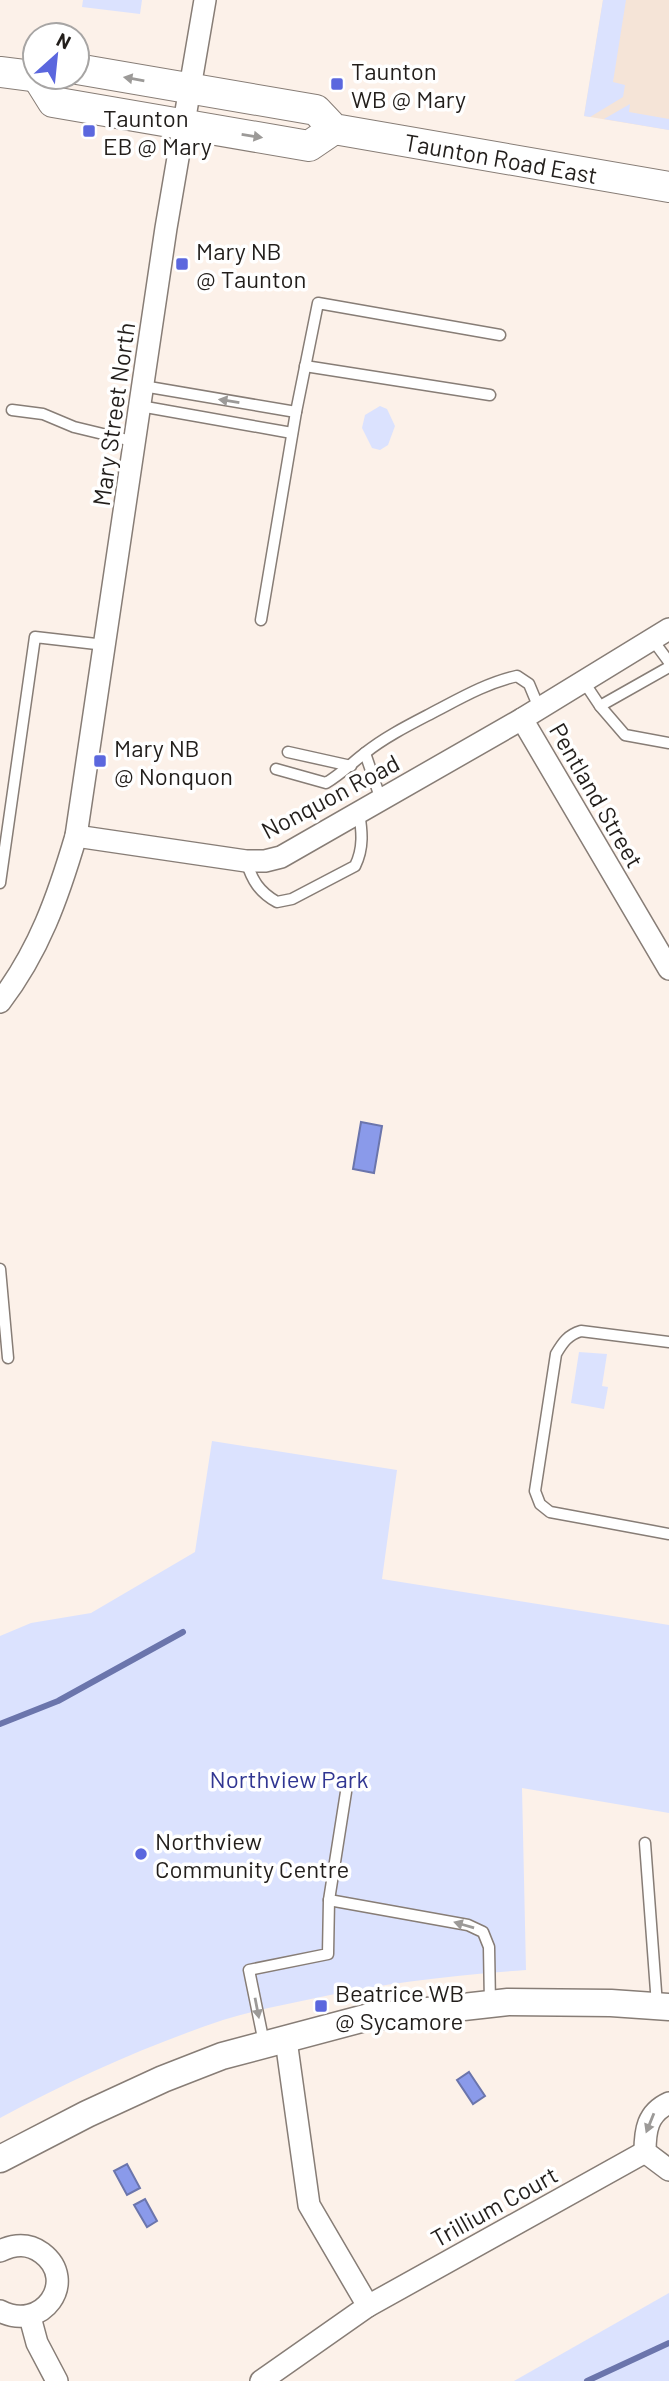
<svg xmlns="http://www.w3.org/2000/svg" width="669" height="2381" font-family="Barlow,sans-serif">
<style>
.built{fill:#f5e4d7}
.green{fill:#dbe2fe}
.water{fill:#8a9aea;stroke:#6b75ac;stroke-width:2}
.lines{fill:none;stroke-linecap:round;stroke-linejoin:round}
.stream{stroke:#6b75ac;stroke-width:6}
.service-casing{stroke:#877d76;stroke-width:13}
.minor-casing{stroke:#877d76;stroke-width:24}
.tertiary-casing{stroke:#877d76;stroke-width:29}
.secondary-casing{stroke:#877d76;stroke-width:32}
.service{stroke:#fff;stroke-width:10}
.minor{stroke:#fff;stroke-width:21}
.tertiary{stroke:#fff;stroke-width:26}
.secondary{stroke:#fff;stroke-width:30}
.oneway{fill:#9c9a98}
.poi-dot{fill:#5b67de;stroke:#fff;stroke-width:2.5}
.labels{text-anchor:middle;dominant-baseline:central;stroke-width:7;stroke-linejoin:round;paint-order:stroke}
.poi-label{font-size:24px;fill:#221e1b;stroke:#fff;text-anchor:start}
.street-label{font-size:24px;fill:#221e1b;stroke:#fff}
.park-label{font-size:24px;fill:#313692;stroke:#fff}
</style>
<rect width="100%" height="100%" fill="#fcf1e9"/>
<path class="built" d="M 603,0 L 669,0 L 669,130 L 584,116 Z"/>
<g class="green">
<path d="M 83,0 L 142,0 L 140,14 L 82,7 Z"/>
<path d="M 603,0 L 626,0 L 613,82 L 625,85 L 623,97 L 590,117 L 584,116 Z"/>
<path d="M 630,104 L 629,112 L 669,119 L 669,130 L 604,119 Z"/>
<path d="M 380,406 L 387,409 L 395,426 L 388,445 L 380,450 L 372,448 L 362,428 L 365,415 Z"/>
<path d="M 579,1352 L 607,1354 L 602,1386 L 608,1387 L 604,1409 L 571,1403 Z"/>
<path d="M 212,1441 L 397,1470 L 382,1579 L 669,1625 L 669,1813 L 522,1788 L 526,1970 C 452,1975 384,1983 311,1999 C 282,2005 252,2011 223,2020 C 146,2046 72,2079 0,2118 L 0,1636 L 31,1623 L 91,1613 L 195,1552 Z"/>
<path d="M 669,2293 L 669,2381 L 514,2381 Z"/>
</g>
<g class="water">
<path d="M 361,1122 L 382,1126 L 374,1173 L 353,1169 Z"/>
<path d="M 469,2072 L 485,2096 L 473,2104 L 457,2080 Z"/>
<path d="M 127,2164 L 140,2188 L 127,2195 L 114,2171 Z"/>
<path d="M 145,2199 L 157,2221 L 147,2227 L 134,2205 Z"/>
</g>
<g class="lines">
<g class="stream">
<path d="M 0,1724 L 58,1701 L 183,1632"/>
<path d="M 587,2381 L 669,2343"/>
</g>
<defs>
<g id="service">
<path d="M 305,366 L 490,395"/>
<path d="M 143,386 L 296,412"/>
<path d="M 140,406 L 292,433"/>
<path d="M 12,410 L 43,414 L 74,427 L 136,442"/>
<path d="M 261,620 L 296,412 L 318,303 L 500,335"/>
<path d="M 652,639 L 669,662"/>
<path d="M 584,682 L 600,706 L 669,667"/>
<path d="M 600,706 L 625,735 L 669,743"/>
<path d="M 288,752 L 351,766"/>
<path d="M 365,753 L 381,800"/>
<path d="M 276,769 L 326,783 C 341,774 352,763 365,753 C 385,737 409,725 432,713 C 459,699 486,683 517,676 L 529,684 L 539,708"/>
<path d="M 246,861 C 252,880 259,892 277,902 L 292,899 L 355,866 C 364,848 362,831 359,812"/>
<path d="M 0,883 L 35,637 L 105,645"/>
<path d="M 0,1269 L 8,1358"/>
<path d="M 669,1342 L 581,1331 C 568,1335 563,1342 556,1354 L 535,1491 L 540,1504 L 550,1512 L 669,1534"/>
<path d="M 645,1843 L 657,2005"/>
<path d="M 329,1900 L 468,1925 L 483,1932 L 489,1947 L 490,2004"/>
<path d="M 264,2043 L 249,1970 L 328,1954 L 329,1900 L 346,1792"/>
</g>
<g id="minor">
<path d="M 522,719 L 669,969"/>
<path d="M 76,836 L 246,861 L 265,861 L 281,857 L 522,719 L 669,629"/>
<path d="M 0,1002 C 39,951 58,897 76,836 L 166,228 L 205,0"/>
<path d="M 669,2103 C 647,2113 645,2131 645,2152 L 669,2170"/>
<path d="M 0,2251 C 15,2244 28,2243 42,2253 C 79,2281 42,2333 0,2311"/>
<path d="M 368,2306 L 645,2152"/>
<path d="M 30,2317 L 37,2343 L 57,2381"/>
<path d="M 261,2381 L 368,2306 L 309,2205 L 286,2040"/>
</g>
<path id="tertiary" d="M 0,2159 L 87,2114 L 163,2079 L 222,2056 L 365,2018 L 508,2002 L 611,2003 L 669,2007"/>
<g id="secondary">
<path d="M 77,69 L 316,110 L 334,129 L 669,187"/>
<path d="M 0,72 L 40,77"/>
<path d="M 38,78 L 53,102 L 309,146 L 334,129"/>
</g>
</defs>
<use href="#service" class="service-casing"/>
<use href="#minor" class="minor-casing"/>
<use href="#tertiary" class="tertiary-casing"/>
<use href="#secondary" class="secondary-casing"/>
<use href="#service" class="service"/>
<use href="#minor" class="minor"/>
<use href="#tertiary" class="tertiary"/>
<use href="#secondary" class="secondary"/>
</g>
<defs><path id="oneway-solid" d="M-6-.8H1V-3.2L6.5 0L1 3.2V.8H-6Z" transform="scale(1.75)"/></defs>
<g class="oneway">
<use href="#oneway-solid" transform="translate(134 79) rotate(-170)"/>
<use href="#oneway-solid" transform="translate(252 136) rotate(9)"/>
<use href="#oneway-solid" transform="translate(229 401) rotate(-171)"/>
<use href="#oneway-solid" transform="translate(464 1925) rotate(-164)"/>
<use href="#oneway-solid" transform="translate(257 2008) rotate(79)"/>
<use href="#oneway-solid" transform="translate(650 2123) rotate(112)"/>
</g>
<g class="poi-dot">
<rect x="330" y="77" width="14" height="14" rx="3.5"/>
<rect x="82" y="124" width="14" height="14" rx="3.5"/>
<rect x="175" y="257" width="14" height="14" rx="3.5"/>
<rect x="93" y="754" width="14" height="14" rx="3.5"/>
<circle cx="141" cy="1854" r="7"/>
<rect x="314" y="1999" width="14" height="14" rx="3.5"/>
</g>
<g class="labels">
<g class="poi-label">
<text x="351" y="70">Taunton<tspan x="351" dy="28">WB @ Mary</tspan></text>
<text x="103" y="117">Taunton<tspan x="103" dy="28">EB @ Mary</tspan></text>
<text x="196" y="250">Mary NB<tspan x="196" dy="28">@ Taunton</tspan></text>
<text x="114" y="747">Mary NB<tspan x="114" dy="28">@ Nonquon</tspan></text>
<text x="155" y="1840">Northview<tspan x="155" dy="28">Community Centre</tspan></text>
<text x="335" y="1992">Beatrice WB<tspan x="335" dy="28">@ Sycamore</tspan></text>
</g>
<g class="street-label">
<text transform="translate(501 158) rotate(10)">Taunton Road East</text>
<text transform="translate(113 414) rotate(-82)">Mary Street North</text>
<text transform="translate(597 795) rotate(60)">Pentland Street</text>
<text transform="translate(330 796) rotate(-28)">Nonquon Road</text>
<text transform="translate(494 2206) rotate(-29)">Trillium Court</text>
</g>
<g class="park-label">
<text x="289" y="1778">Northview Park</text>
</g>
</g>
<g transform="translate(56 56) rotate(27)"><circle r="33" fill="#ffffff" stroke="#a7a5a4" stroke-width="2"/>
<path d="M0-5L12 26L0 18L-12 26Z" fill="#5b67de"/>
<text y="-10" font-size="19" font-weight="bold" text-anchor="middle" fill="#221e1b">N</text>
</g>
</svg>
